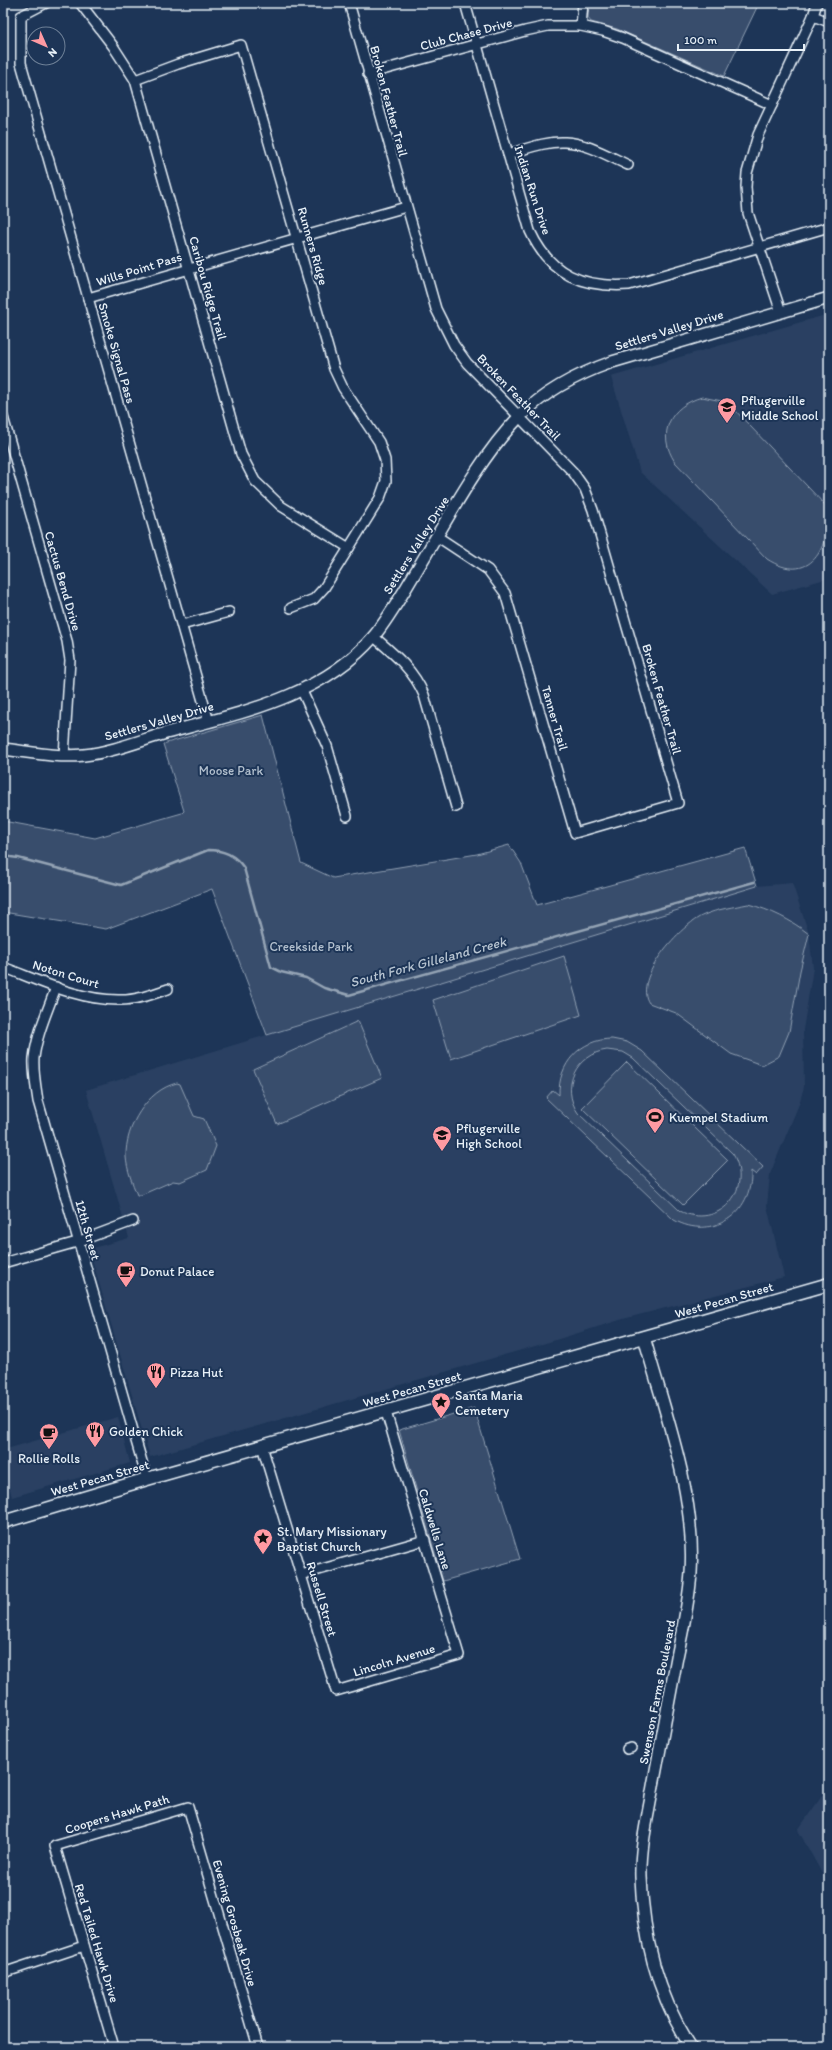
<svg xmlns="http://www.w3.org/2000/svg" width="832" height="2050" font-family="Itim,sans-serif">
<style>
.built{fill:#2a4162}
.green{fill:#374d6c;stroke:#909fb2;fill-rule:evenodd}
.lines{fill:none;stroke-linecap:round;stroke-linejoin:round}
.stream{stroke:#95a4b5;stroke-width:2.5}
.minor-casing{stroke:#e8f1f8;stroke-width:12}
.tertiary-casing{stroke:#e8f1f8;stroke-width:14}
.secondary-casing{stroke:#e8f1f8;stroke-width:15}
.minor{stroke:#1d3557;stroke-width:9}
.tertiary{stroke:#1d3557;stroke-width:11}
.secondary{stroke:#1d3557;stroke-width:12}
.labels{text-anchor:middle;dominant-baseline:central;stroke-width:4;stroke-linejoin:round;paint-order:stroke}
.street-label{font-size:13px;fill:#e8f1f8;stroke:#1d3557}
.poi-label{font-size:13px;fill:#e8f1f8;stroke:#1d3557;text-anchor:start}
.park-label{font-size:13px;fill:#b3c0ce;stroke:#1d3557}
.water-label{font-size:14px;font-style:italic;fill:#b7c4d1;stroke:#1d3557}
</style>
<rect width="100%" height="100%" fill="#1d3557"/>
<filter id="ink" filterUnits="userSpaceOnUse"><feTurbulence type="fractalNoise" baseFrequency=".025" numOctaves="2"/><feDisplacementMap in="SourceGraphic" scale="8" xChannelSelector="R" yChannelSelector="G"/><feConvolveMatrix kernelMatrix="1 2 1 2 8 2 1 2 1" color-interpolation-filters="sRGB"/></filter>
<g filter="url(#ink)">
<g class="built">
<path d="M 829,314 L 829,578 L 772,594 L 640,472 L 611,377 Z"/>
<path d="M 792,883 L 809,934 L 813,968 L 803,1030 L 804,1087 L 799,1104 L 770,1174 L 767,1206 L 784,1277 L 623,1319 L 549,1342 L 150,1457 L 90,1252 L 93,1248 L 129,1238 L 86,1090 L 757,886 Z"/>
<path d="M 118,1417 L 130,1463 L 12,1497 L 3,1463 L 3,1450 Z"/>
<path d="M 829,1786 L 829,1886 L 798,1830 Z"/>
</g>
<g class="green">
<path d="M 589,3 L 759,3 L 724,76 L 617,29 L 591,22 L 588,18 Z"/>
<path d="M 702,397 L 722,401 L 732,407 L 826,506 C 832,549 809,586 767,559 L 675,462 C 656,433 670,406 702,397 Z"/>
<path d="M 263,715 L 301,863 L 333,878 L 477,854 L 509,845 L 521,863 L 537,905 L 745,848 L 757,886 L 267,1035 L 212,889 L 106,929 L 3,912 L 3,821 L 95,838 L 182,813 L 184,811 L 163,744 Z"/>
<path d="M 748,904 C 771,910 791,920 809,934 L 800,971 L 789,1032 L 779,1056 L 762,1065 L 731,1054 L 676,1013 L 649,1003 C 632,979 681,924 704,915 C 717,909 734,907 748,904 Z"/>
<path d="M 564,956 L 581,1015 L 451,1059 L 433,1000 Z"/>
<path d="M 358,1021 L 382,1078 L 277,1124 L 253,1069 Z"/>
<path d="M 612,1039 L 627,1042 L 642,1051 L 763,1167 L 756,1175 L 751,1171 C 753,1214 712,1241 674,1220 L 546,1098 L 553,1090 L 559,1095 C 558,1064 580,1039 612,1039 ZM 607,1050 L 623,1052 L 633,1058 L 733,1154 C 754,1191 718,1230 680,1211 L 578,1113 C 560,1087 576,1054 607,1050 Z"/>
<path d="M 627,1062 L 728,1160 L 683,1205 L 582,1108 Z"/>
<path d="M 177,1083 L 180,1084 L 194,1116 L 204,1119 L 216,1146 L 207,1170 L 180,1182 L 173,1181 L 141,1195 L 137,1195 C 132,1182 127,1170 126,1157 C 125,1127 147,1090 177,1083 Z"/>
<path d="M 474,1408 L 520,1559 L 443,1581 L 399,1430 Z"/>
</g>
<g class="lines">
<path class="stream" d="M 3,856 L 18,858 L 121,885 L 208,850 C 224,850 235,855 244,868 L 271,967 L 281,972 L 306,978 L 324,988 L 349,995 L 754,882"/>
<defs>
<g id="minor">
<path d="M 46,3 L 21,16 L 21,63 L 209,722"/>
<path d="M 80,3 L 113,46 L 135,80 L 241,454 L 255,481 L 281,506 L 349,548"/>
<path d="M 349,3 L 436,309 L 454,345 L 467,363 L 573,472 L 585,489 L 593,510 L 678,803 L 575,833 L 505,593 L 488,570 L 438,537"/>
<path d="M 465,3 L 530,231 C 550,275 583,288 629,285 L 829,227"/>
<path d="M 813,16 L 829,22"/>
<path d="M 581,26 L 583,3"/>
<path d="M 368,74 L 525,31 L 548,26 L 581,26 L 603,31 L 623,38 L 772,105"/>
<path d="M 135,80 L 178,64 L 241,45 L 334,369 L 343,388 L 379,442 L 385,460 L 386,481 L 380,498 L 324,588 L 314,599 L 291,608"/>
<path d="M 508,154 C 526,149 546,141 565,142 C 587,143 608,156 628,165"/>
<path d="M 88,298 L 406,207"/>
<path d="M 781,312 L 748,213 L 746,187 L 747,173 L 758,135 L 813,16 L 817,3"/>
<path d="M 3,417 L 67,641 L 70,660 L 64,756"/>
<path d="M 182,625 L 229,612"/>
<path d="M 373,636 C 394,654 413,669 424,695 L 456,807"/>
<path d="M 302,691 L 327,746 L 347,816"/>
<path d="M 3,967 C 40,981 80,1001 121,1000 C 137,1000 153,994 168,989"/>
<path d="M 56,987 C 48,1010 37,1033 34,1058 C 33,1072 36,1087 38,1101 L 147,1479"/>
<path d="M 3,1263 L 77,1242 L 133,1221"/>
<path d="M 262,1446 L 336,1691 L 459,1655 L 386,1412"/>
<path d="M 301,1575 L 425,1540"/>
<path d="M 627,1749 L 631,1748"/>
<path d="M 3,1973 L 84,1946"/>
<path d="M 114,2047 L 55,1846 L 188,1807 L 258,2047"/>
</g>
<g id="tertiary">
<path d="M 3,749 C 30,752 57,758 84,755 C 112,752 139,741 166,733 C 240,713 322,697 374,636 C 388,619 400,598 412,578 C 444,526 477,460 519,417 C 545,391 578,374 612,362 L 829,298"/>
<path d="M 644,1337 C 665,1414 696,1493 691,1573 C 689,1601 683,1629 677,1657 C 669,1700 661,1743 653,1786 C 648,1816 640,1847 641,1877 C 643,1938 657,1995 691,2047"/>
</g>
<path id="secondary" d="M 3,1522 L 147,1479 L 829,1284"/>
</defs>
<use href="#minor" class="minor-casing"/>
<use href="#tertiary" class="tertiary-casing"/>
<use href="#secondary" class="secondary-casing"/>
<use href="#minor" class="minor"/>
<use href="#tertiary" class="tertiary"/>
<use href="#secondary" class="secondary"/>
</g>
</g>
<defs>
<symbol id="school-pin" viewBox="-11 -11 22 30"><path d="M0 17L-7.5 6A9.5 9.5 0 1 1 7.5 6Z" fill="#ff9aa2" stroke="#1d3557"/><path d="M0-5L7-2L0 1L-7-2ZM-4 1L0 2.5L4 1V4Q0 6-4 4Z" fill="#111"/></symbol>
<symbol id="stadium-pin" viewBox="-11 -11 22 30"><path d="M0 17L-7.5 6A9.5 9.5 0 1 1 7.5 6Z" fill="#ff9aa2" stroke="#1d3557"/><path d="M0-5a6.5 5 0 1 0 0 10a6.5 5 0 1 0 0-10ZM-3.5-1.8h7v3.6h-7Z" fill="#111"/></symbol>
<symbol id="cafe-pin" viewBox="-11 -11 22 30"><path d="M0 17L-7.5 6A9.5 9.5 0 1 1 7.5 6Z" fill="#ff9aa2" stroke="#1d3557"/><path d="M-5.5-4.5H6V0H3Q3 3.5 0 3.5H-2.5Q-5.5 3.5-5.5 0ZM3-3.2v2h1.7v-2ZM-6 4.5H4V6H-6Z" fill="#111"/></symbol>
<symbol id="restaurant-pin" viewBox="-11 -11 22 30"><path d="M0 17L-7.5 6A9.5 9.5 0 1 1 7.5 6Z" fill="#ff9aa2" stroke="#1d3557"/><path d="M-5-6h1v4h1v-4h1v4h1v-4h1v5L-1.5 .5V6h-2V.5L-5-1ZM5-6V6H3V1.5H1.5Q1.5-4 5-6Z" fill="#111"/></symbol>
<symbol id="sight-pin" viewBox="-11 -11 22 30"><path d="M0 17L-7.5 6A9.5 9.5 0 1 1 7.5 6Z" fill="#ff9aa2" stroke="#1d3557"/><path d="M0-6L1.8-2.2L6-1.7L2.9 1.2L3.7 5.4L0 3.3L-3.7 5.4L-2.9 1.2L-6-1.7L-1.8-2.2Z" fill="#111"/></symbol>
</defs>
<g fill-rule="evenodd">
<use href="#school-pin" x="716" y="396" width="22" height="30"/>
<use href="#stadium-pin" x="644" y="1106" width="22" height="30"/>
<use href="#school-pin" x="431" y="1124" width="22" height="30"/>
<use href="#cafe-pin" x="115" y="1260" width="22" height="30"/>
<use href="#restaurant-pin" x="145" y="1361" width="22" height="30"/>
<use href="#sight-pin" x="430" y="1391" width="22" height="30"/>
<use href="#restaurant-pin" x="84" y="1420" width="22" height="30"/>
<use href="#cafe-pin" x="38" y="1422" width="22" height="30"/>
<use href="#sight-pin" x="252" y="1527" width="22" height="30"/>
</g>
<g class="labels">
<g class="street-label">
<text transform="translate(466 34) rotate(-15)">Club Chase Drive</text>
<text transform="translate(389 101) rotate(75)">Broken Feather Trail</text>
<text transform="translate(533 190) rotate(72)">Indian Run Drive</text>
<text transform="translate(313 246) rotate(74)">Runners Ridge</text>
<text transform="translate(139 269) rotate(-17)">Wills Point Pass</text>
<text transform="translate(208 288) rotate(74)">Caribou Ridge Trail</text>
<text transform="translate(669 330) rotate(-17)">Settlers Valley Drive</text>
<text transform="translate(117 353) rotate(74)">Smoke Signal Pass</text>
<text transform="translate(519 397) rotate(46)">Broken Feather Trail</text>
<text transform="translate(416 545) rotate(-58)">Settlers Valley Drive</text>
<text transform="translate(63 581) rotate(74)">Cactus Bend Drive</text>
<text transform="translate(662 699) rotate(74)">Broken Feather Trail</text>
<text transform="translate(555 718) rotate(74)">Tanner Trail</text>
<text transform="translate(159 721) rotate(-16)">Settlers Valley Drive</text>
<text transform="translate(66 974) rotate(17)">Noton Court</text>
<text transform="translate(88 1230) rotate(74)">12th Street</text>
<text transform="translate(724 1300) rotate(-16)">West Pecan Street</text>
<text transform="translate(412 1389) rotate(-16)">West Pecan Street</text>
<text transform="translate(100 1478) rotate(-16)">West Pecan Street</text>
<text transform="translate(435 1529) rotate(73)">Caldwells Lane</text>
<text transform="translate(322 1599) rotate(73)">Russell Street</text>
<text transform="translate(394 1660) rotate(-17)">Lincoln Avenue</text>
<text transform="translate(657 1692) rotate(-79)">Swenson Farms Boulevard</text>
<text transform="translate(117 1814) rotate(-17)">Coopers Hawk Path</text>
<text transform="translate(235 1923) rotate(74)">Evening Grosbeak Drive</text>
<text transform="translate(97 1943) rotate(73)">Red Tailed Hawk Drive</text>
</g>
<g class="poi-label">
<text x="741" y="400">Pflugerville<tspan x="741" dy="15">Middle School</tspan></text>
<text x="669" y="1117">Kuempel Stadium</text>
<text x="456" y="1128">Pflugerville<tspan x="456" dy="15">High School</tspan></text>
<text x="140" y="1271">Donut Palace</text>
<text x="170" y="1372">Pizza Hut</text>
<text x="455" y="1395">Santa Maria<tspan x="455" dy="15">Cemetery</tspan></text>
<text x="109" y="1431">Golden Chick</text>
<text x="49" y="1458" text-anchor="middle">Rollie Rolls</text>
<text x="277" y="1531">St. Mary Missionary<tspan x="277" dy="15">Baptist Church</tspan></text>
</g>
<g class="park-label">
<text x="231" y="770">Moose Park</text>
<text x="311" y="946">Creekside Park</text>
</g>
<g class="water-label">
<text transform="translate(428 962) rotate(-15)">South Fork Gilleland Creek</text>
</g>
</g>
<rect width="832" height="2050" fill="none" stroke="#1d3557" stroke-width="16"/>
<rect x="8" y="8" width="816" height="2034" fill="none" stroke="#e8f1f8" stroke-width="1.5" filter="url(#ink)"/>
<g transform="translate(46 46) rotate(135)"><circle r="19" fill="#1d3557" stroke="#6e8097"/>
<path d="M0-3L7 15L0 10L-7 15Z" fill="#ff9aa2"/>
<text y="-6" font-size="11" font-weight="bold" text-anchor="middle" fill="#e8f1f8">N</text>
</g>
<path d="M678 44v6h126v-6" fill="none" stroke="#e8f1f8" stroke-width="2"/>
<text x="684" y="44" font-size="12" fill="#e8f1f8" stroke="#1d3557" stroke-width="3" paint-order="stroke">100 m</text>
</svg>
